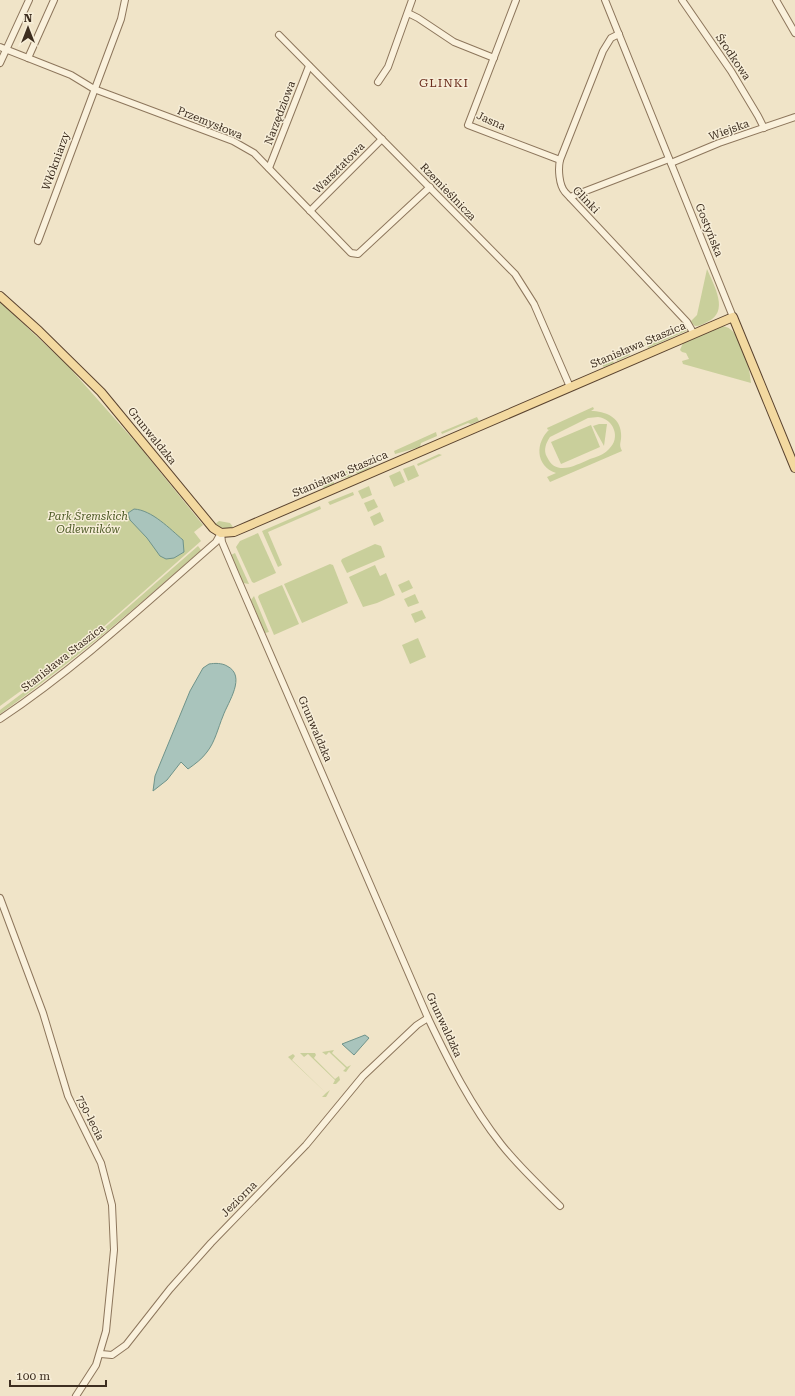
<svg xmlns="http://www.w3.org/2000/svg" width="795" height="1396" font-family="'Roboto Serif',serif">
<style>
.green{fill:#c9cf9b;fill-rule:evenodd}
.water{fill:#a9c4bc;stroke:#6f938a}
.lines{fill:none;stroke-linecap:round;stroke-linejoin:round}
.minor-casing{stroke:#8d765c;stroke-width:8}
.major-casing{stroke:#5b4430;stroke-width:10}
.minor{stroke:#faf1dc;stroke-width:6}
.major{stroke:#f3d9a0;stroke-width:8}
.labels{text-anchor:middle;dominant-baseline:central;stroke-width:3;stroke-linejoin:round;paint-order:stroke}
.street-label{font-size:11px;fill:#3d2e20;stroke:#f7eed8}
.park-label{font-size:11px;font-style:italic;fill:#4d5a26;stroke:#f7eed8}
.neighbourhood-label{font-size:12px;letter-spacing:1px;fill:#6b2e1e;stroke:#f7eed8}
</style>
<rect width="100%" height="100%" fill="#f0e4c8"/>
<g class="green">
<path d="M 707,269 C 714,286 730,312 707,322 C 703,324 700,326 695,326 L 690,322 L 697,315 Z"/>
<path d="M 0,302 L 67,365 L 139,446 L 203,525 L 194,532 L 201,541 L 76,651 L 0,706 Z"/>
<path d="M 687,324 L 688,328 L 686,331 L 648,348 L 647,345 L 636,350 L 635,348 Z"/>
<path d="M 722,326 C 741,327 750,368 751,383 L 683,364 L 682,361 L 689,359 L 686,353 L 682,352 L 680,350 L 683,343 Z"/>
<path d="M 628,351 L 630,355 L 617,361 L 615,357 Z"/>
<path d="M 612,359 L 614,363 L 604,367 L 601,365 L 590,369 Z"/>
<path d="M 593,407 L 594,409 L 591,411 C 605,411 620,417 621,433 C 622,443 618,443 622,451 L 550,482 L 547,477 L 556,473 C 535,466 535,442 550,429 L 548,430 L 547,428 ZM 598,417 C 614,419 621,438 609,449 C 604,455 596,457 590,459 C 576,465 556,477 547,457 C 543,450 546,443 550,437 L 588,418 Z"/>
<path d="M 477,417 L 479,421 L 471,424 L 468,423 L 442,434 L 441,432 Z"/>
<path d="M 599,424 L 607,424 L 604,446 L 593,426 Z"/>
<path d="M 591,425 L 600,447 L 561,464 L 551,442 Z"/>
<path d="M 436,432 L 437,436 L 421,443 L 420,447 L 395,454 L 394,451 Z"/>
<path d="M 439,454 L 442,455 L 418,466 L 417,464 Z"/>
<path d="M 376,459 L 377,462 L 368,469 L 357,474 L 354,468 Z"/>
<path d="M 414,465 L 419,476 L 408,481 L 403,469 Z"/>
<path d="M 349,470 L 352,476 L 341,479 L 339,474 Z"/>
<path d="M 400,471 L 405,482 L 394,487 L 389,476 Z"/>
<path d="M 334,479 L 334,484 L 324,488 L 320,485 Z"/>
<path d="M 369,486 L 372,495 L 362,499 L 358,491 Z"/>
<path d="M 353,492 L 354,495 L 330,505 L 328,502 Z"/>
<path d="M 374,499 L 378,507 L 368,512 L 364,503 Z"/>
<path d="M 320,506 L 321,509 L 268,532 L 282,565 L 278,567 L 262,531 Z"/>
<path d="M 380,512 L 384,521 L 374,526 L 370,517 Z"/>
<path d="M 219,521 L 230,523 L 233,527 C 226,530 221,528 215,524 Z"/>
<path d="M 258,533 L 276,573 L 254,583 L 252,582 L 236,547 L 240,541 Z"/>
<path d="M 375,544 L 381,546 L 385,557 L 347,573 L 341,561 L 342,559 Z"/>
<path d="M 198,546 L 201,550 C 136,608 71,663 0,714 L 0,710 L 77,652 Z"/>
<path d="M 235,553 L 249,584 L 243,583 L 231,555 Z"/>
<path d="M 330,564 L 333,565 L 348,603 L 302,623 L 284,584 Z"/>
<path d="M 375,565 L 380,576 L 386,573 L 395,595 L 377,603 L 363,607 L 349,577 Z"/>
<path d="M 409,580 L 413,588 L 402,593 L 398,585 Z"/>
<path d="M 282,585 L 299,624 L 274,635 L 258,597 L 259,595 Z"/>
<path d="M 415,594 L 419,603 L 408,607 L 404,599 Z"/>
<path d="M 254,596 L 269,632 L 265,633 L 251,600 Z"/>
<path d="M 422,610 L 426,618 L 415,623 L 411,614 Z"/>
<path d="M 418,638 L 426,657 L 410,664 L 402,645 Z"/>
<path d="M 334,1050 L 332,1053 L 347,1067 L 351,1065 L 346,1072 L 343,1071 L 346,1068 L 329,1052 L 326,1055 L 322,1052 Z"/>
<path d="M 300,1053 L 315,1053 L 316,1055 L 314,1058 L 335,1079 L 339,1076 L 340,1080 L 336,1084 L 333,1084 L 335,1080 L 308,1054 L 304,1057 Z"/>
<path d="M 293,1054 L 295,1056 L 292,1060 L 326,1093 L 330,1090 L 326,1097 L 322,1097 L 326,1093 L 288,1057 Z"/>
</g>
<g class="water">
<path d="M 134,509 C 152,510 170,529 183,540 L 184,552 L 174,558 L 166,559 L 160,556 L 147,538 L 130,520 L 128,513 Z"/>
<path d="M 209,664 C 215,663 222,663 227,666 C 247,676 228,702 223,716 C 218,728 215,742 207,752 C 202,759 195,764 188,769 L 181,762 L 167,780 L 153,791 L 155,776 L 190,691 L 203,668 Z"/>
<path d="M 365,1035 L 369,1038 L 354,1055 L 342,1044 Z"/>
</g>
<g class="lines">
<defs>
<g id="minor">
<path d="M 516,0 L 468,125 L 560,160"/>
<path d="M 605,0 L 733,317"/>
<path d="M 682,0 L 731,71 L 758,116 L 764,128"/>
<path d="M 776,0 L 795,33"/>
<path d="M 408,13 L 418,18 L 454,42 L 494,58"/>
<path d="M 619,34 L 611,38 L 603,51 L 560,160 C 558,169 559,185 565,192 L 687,322 L 694,334"/>
<path d="M 279,35 L 515,274 L 534,304 L 570,387"/>
<path d="M 0,47 L 71,75 L 94,89 L 233,141 L 254,153 L 351,253 L 358,254 L 430,187"/>
<path d="M 28,58 L 54,0"/>
<path d="M 0,63 L 29,0"/>
<path d="M 378,82 L 388,67 L 412,0"/>
<path d="M 671,163 L 719,143 L 795,117"/>
<path d="M 269,168 L 309,66"/>
<path d="M 570,197 L 669,159"/>
<path d="M 310,211 L 382,139"/>
<path d="M 38,241 L 121,19 L 125,0"/>
<path d="M 221,533 L 222,542 L 236,575 L 428,1018 C 449,1062 471,1106 501,1144 C 519,1167 540,1186 560,1206"/>
<path d="M 0,719 C 78,667 146,603 216,542 L 221,533"/>
<path d="M 0,898 L 43,1013 L 68,1096 L 101,1163 L 112,1205 L 114,1250 L 106,1331 L 96,1365 L 76,1396"/>
<path d="M 101,1354 L 112,1355 L 126,1345 L 170,1289 L 211,1243 L 306,1145 L 363,1076 L 417,1025 L 428,1018"/>
</g>
<path id="major" d="M 0,296 L 39,331 L 101,392 L 213,528 L 221,533 L 234,532 L 733,317 L 795,468"/>
</defs>
<use href="#minor" class="minor-casing"/>
<use href="#major" class="major-casing"/>
<use href="#minor" class="minor"/>
<use href="#major" class="major"/>
</g>
<g class="labels">
<g class="street-label">
<text transform="translate(733 57) rotate(56)">Środkowa</text>
<text transform="translate(280 113) rotate(-69)">Narzędziowa</text>
<text transform="translate(491 121) rotate(24)">Jasna</text>
<text transform="translate(210 123) rotate(22)">Przemysłowa</text>
<text transform="translate(729 130) rotate(-20)">Wiejska</text>
<text transform="translate(56 161) rotate(-70)">Włókniarzy</text>
<text transform="translate(339 168) rotate(-45)">Warsztatowa</text>
<text transform="translate(448 192) rotate(46)">Rzemieślnicza</text>
<text transform="translate(586 200) rotate(46)">Glinki</text>
<text transform="translate(709 230) rotate(68)">Gostyńska</text>
<text transform="translate(638 345) rotate(-23)">Stanisława Staszica</text>
<text transform="translate(152 436) rotate(51)">Grunwaldzka</text>
<text transform="translate(340 474) rotate(-23)">Stanisława Staszica</text>
<text transform="translate(63 658) rotate(-38)">Stanisława Staszica</text>
<text transform="translate(315 729) rotate(67)">Grunwaldzka</text>
<text transform="translate(444 1025) rotate(65)">Grunwaldzka</text>
<text transform="translate(90 1118) rotate(63)">750-lecia</text>
<text transform="translate(239 1199) rotate(-45)">Jeziorna</text>
</g>
<g class="park-label">
<text x="88" y="516">Park Śremskich<tspan x="88" dy="13">Odlewników</tspan></text>
</g>
<g class="neighbourhood-label">
<text x="444" y="83">GLINKI</text>
</g>
</g>
<g transform="translate(28 28)" stroke="#f7eed8" stroke-width="3" paint-order="stroke">
<path d="M0-3L7 15L0 10L-7 15Z" fill="#3d2e20"/>
<text y="-6" font-size="11" font-weight="bold" text-anchor="middle" fill="#3d2e20">N</text>
</g>
<path d="M10 1380v6h96v-6" fill="none" stroke="#3d2e20" stroke-width="2"/>
<text x="16" y="1380" font-size="12" fill="#3d2e20" stroke="#f7eed8" stroke-width="3" paint-order="stroke">100 m</text>
</svg>
